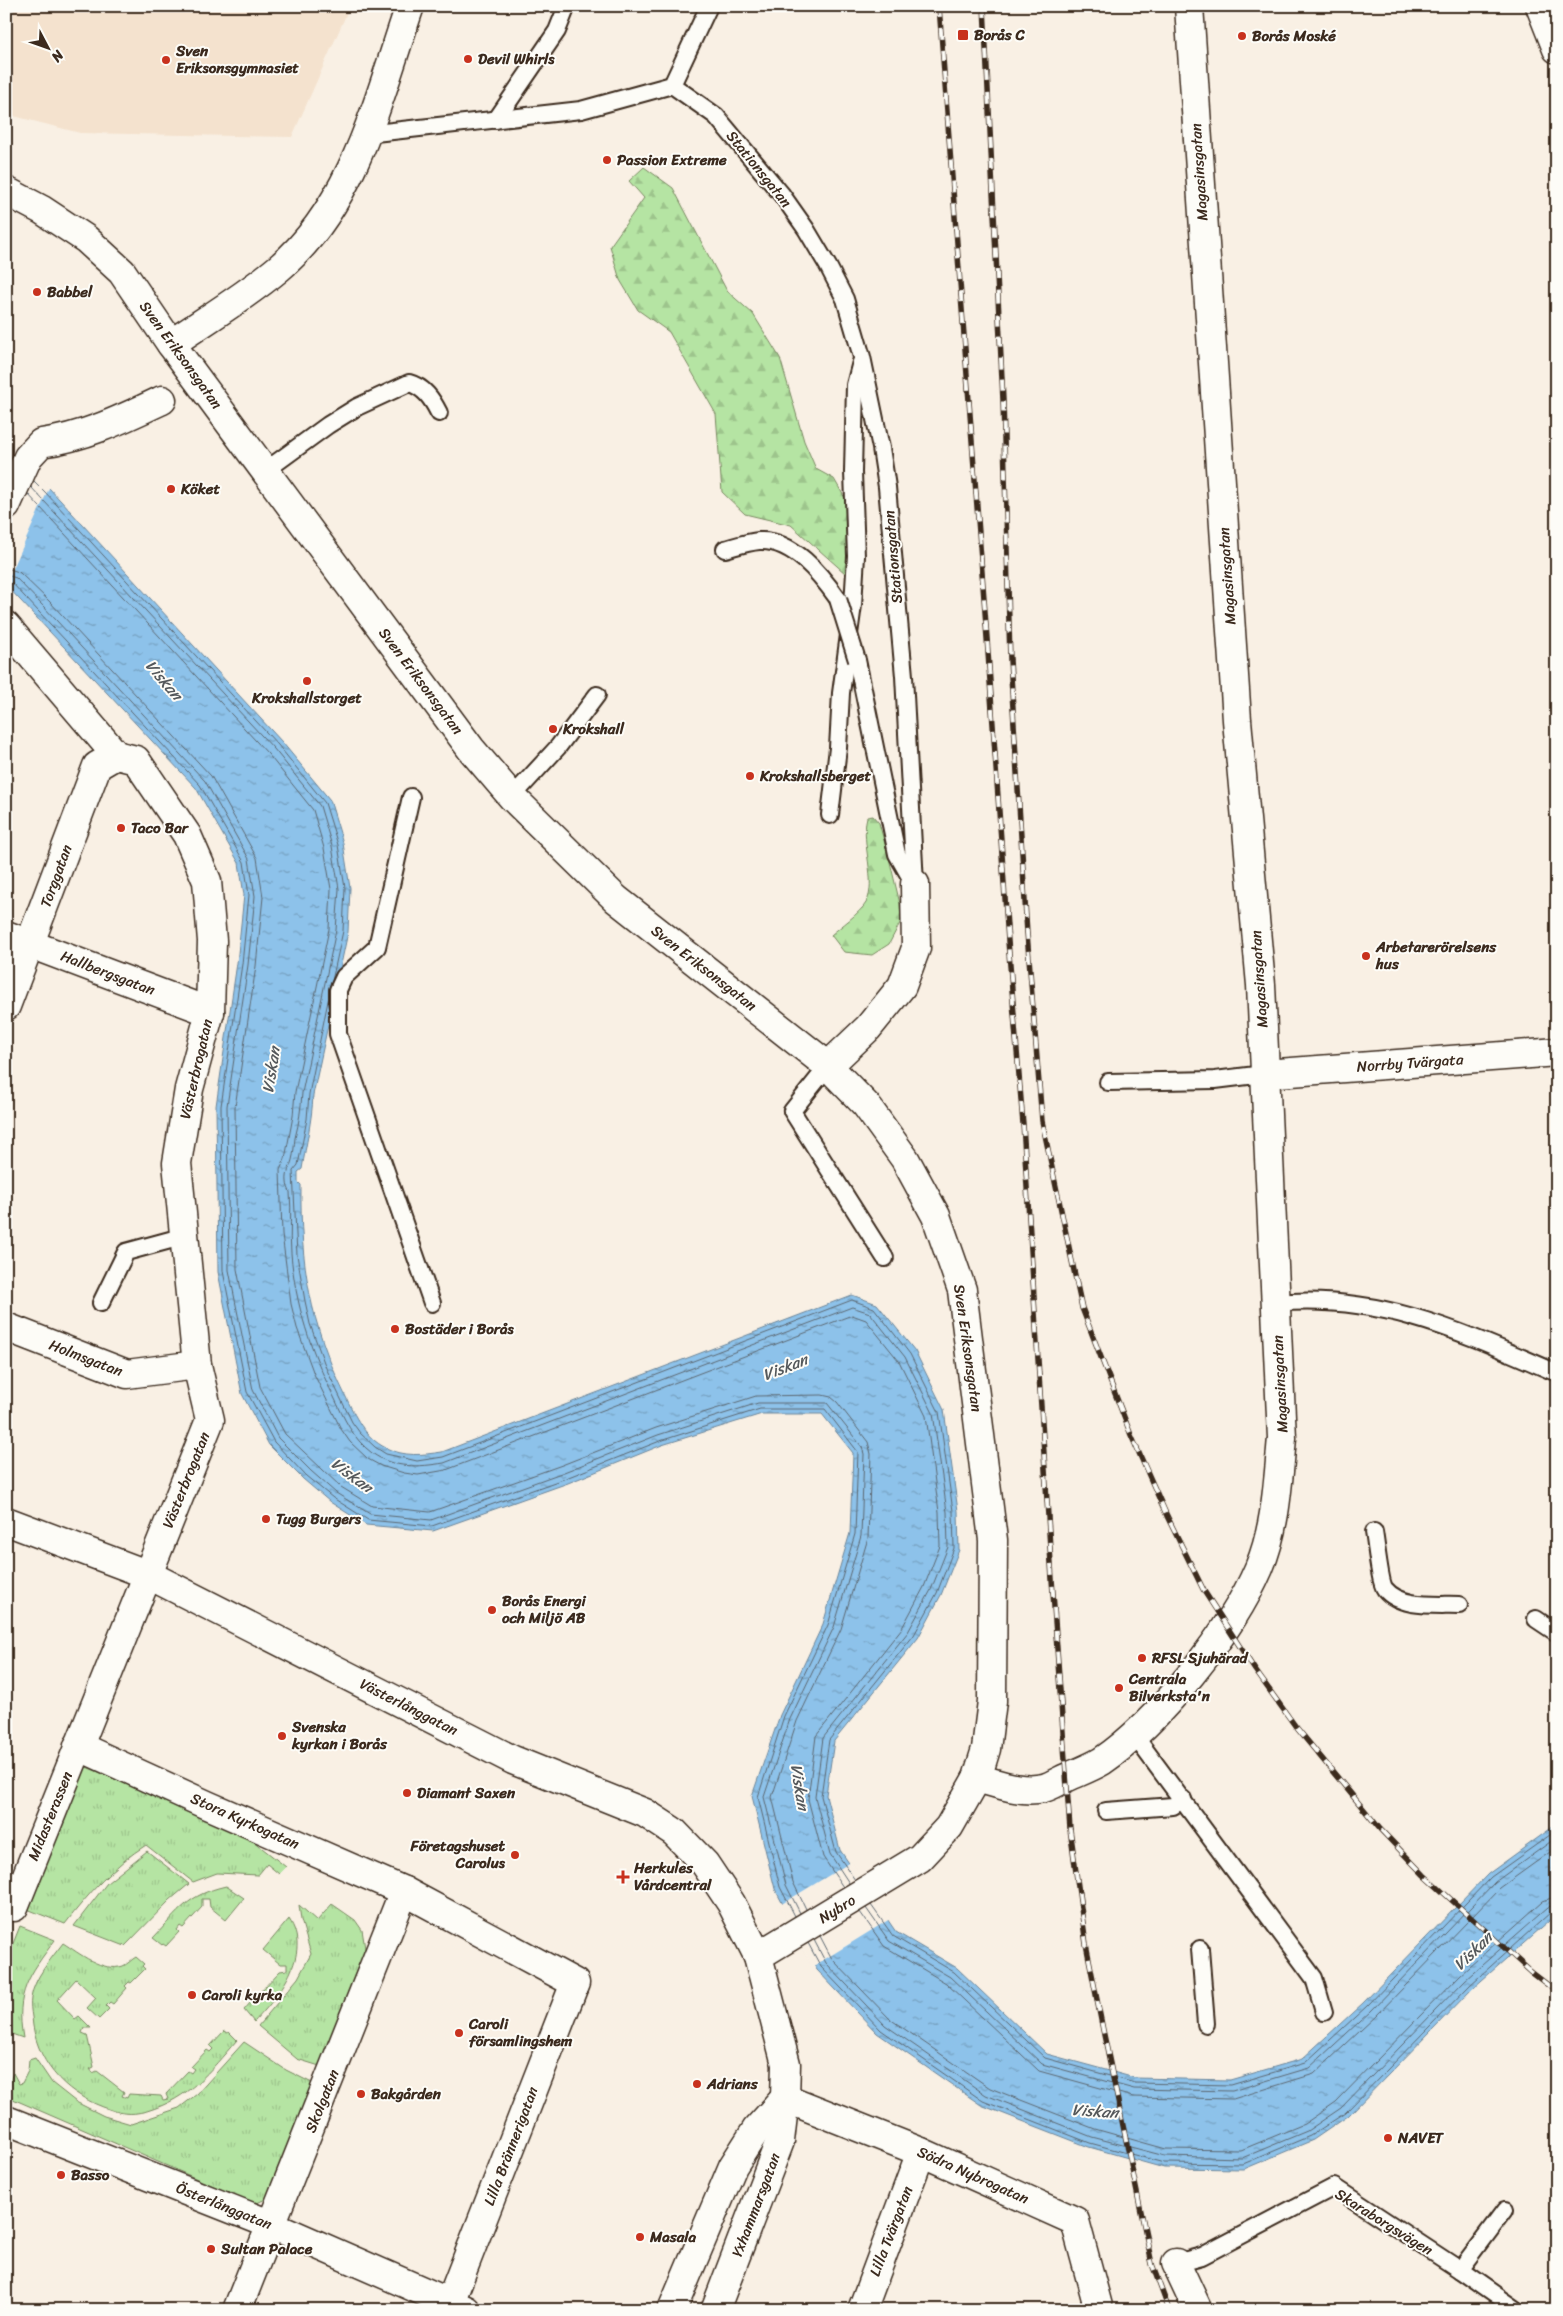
<svg xmlns="http://www.w3.org/2000/svg" width="1563" height="2316" font-family="Sriracha,sans-serif">
<style>
.built{fill:#f4e2ce}
.grass{fill:url(#grass-tufts);stroke:#788760}
.forest{fill:url(#forest-firs);stroke:#788760}
.water{fill:url(#water-ripples);stroke:#6c8598}
.pier{fill:#f9f0e4}
.lines{fill:none;stroke-linecap:round;stroke-linejoin:round}
.shore{stroke:#5c6770;stroke-width:1}
.lane-casing{stroke:#3b2a1e;stroke-width:20}
.street-casing{stroke:#3b2a1e;stroke-width:31}
.secondary-casing{stroke:#3b2a1e;stroke-width:31}
.lane{stroke:#fdfcf7;stroke-width:16}
.street{stroke:#fdfcf7;stroke-width:28}
.secondary{stroke:#fdfcf7;stroke-width:28}
.rail-casing{stroke:#3b2a1e;stroke-width:5.5}
.rail{stroke:#fdfcf7;stroke-width:4;stroke-dasharray:11;stroke-linecap:butt}
.lane-bridge-casing{stroke:#3b2a1e;stroke-width:20;stroke-linecap:butt}
.lane-bridge{stroke:#fdfcf7;stroke-width:16}
.poi-dot{fill:#c8321e;stroke:#fdfcf7;stroke-width:2}
.labels{text-anchor:middle;dominant-baseline:central;stroke-width:4;stroke-linejoin:round;paint-order:stroke}
.poi-label{font-size:15px;font-weight:bold;fill:#3b2a1e;stroke:#fdfcf7;text-anchor:start}
.street-label{font-size:15px;fill:#3b2a1e;stroke:#fdfcf7}
.water-label{font-size:16px;font-style:italic;fill:#54585b;stroke:#fdfcf7}
</style>
<defs>
<pattern id="grass-tufts" width="24" height="20" patternUnits="userSpaceOnUse" patternTransform="scale(1.25)"><rect width="24" height="20" fill="#b5e4a3"/><path d="M3 7l-1-3M5 7V3M7 7l1-3M15 17l-1-3M17 17v-4M19 17l1-3" fill="none" stroke="#9dc48c"/></pattern>
<pattern id="forest-firs" width="22" height="20" patternUnits="userSpaceOnUse" patternTransform="scale(1.25)"><rect width="22" height="20" fill="#b5e4a3"/><path d="M5 1l3.5 6h-7zM16 11l3.5 6h-7z" fill="#9dc48c"/></pattern>
<pattern id="water-ripples" width="26" height="14" patternUnits="userSpaceOnUse" patternTransform="scale(1.25)"><rect width="26" height="14" fill="#8dc2ea"/><path d="M2 4q2-2 4 0t4 0M15 11q2-2 4 0t4 0" fill="none" stroke="#749ebd"/></pattern>
</defs>
<rect width="100%" height="100%" fill="#f9f0e4"/>
<filter id="ink" filterUnits="userSpaceOnUse"><feTurbulence type="fractalNoise" baseFrequency=".02" numOctaves="2"/><feDisplacementMap in="SourceGraphic" scale="10" xChannelSelector="R" yChannelSelector="G"/><feConvolveMatrix kernelMatrix="1 2 1 2 8 2 1 2 1" color-interpolation-filters="sRGB"/></filter>
<g filter="url(#ink)">
<path class="built" d="M 6,6 L 350,6 L 292,137 L 80,133 L 6,114 Z"/>
<g class="grass">
<path d="M 84,1766 L 238,1829 L 286,1867 L 279,1874 L 267,1864 L 258,1875 L 217,1873 L 193,1882 L 146,1845 C 114,1865 88,1894 65,1924 L 27,1909 Z"/>
<path d="M 147,1851 L 189,1884 L 170,1900 L 125,1946 L 74,1926 L 107,1883 Z"/>
<path d="M 226,1886 L 244,1898 L 226,1920 L 210,1907 L 209,1899 L 202,1899 L 202,1907 L 183,1928 L 180,1926 L 177,1930 L 179,1932 L 166,1946 L 163,1944 L 162,1945 L 153,1938 C 180,1910 187,1895 226,1886 Z"/>
<path d="M 332,1904 L 355,1920 L 362,1930 L 366,1954 L 323,2067 L 297,2059 L 258,2026 L 298,1978 L 311,1954 L 301,1920 L 299,1905 L 317,1921 Z"/>
<path d="M 289,1919 C 313,1954 278,1997 254,2022 L 244,2010 L 257,1995 L 260,1998 L 264,1995 L 261,1991 L 280,1971 L 287,1970 L 287,1964 L 280,1964 L 263,1950 Z"/>
<path d="M 20,1926 L 55,1940 C 29,1975 15,1993 23,2038 L 6,2032 L 6,1961 Z"/>
<path d="M 63,1943 C 79,1953 103,1973 123,1966 C 128,1964 132,1959 136,1957 L 144,1964 L 142,1966 L 145,1969 L 131,1983 L 129,1982 L 125,1986 L 127,1988 L 113,2004 L 110,2002 L 106,2006 L 109,2009 L 99,2019 L 87,2008 L 96,1998 L 76,1979 L 57,2000 L 75,2019 L 79,2016 L 91,2028 L 84,2028 L 82,2033 L 87,2035 L 94,2067 L 90,2069 L 93,2073 L 97,2071 L 124,2092 L 122,2096 L 127,2098 L 129,2094 L 161,2096 L 163,2100 L 168,2099 L 166,2094 L 188,2071 L 191,2073 L 194,2069 L 191,2067 L 207,2050 L 210,2052 L 213,2049 L 210,2046 L 224,2031 L 227,2033 L 229,2032 L 237,2040 C 209,2072 190,2098 147,2111 C 128,2116 120,2113 103,2107 C 63,2092 35,2060 32,2017 C 31,2011 30,2004 31,1998 C 34,1978 51,1959 63,1943 Z"/>
<path d="M 244,2042 L 286,2070 L 316,2085 L 274,2195 L 255,2204 L 6,2096 L 6,2090 L 13,2073 L 19,2084 L 22,2083 L 28,2071 L 29,2060 L 35,2058 L 52,2083 L 76,2102 L 104,2116 L 131,2124 L 179,2108 L 197,2094 Z"/>
</g>
<g class="forest">
<path d="M 644,167 L 673,188 L 727,291 L 753,314 L 780,358 L 804,441 L 816,469 L 834,479 L 849,505 L 850,537 L 846,574 L 791,525 L 745,514 L 722,492 L 716,414 L 669,332 L 638,310 L 620,280 L 610,246 L 644,198 L 629,181 Z"/>
<path d="M 873,816 L 879,823 L 889,858 L 900,904 L 901,921 L 889,944 L 872,955 L 844,952 L 831,935 C 840,927 860,913 866,903 C 878,882 860,843 867,817 Z"/>
</g>
<path class="water" d="M 6,451 L 49,488 L 282,742 L 330,800 L 343,843 L 350,888 L 348,932 L 313,1095 C 312,1121 306,1144 302,1169 L 298,1172 L 298,1182 L 301,1185 C 300,1264 310,1323 345,1395 C 355,1416 364,1437 386,1448 C 405,1457 422,1455 442,1452 L 852,1295 L 877,1304 L 915,1351 L 944,1410 L 958,1511 L 959,1550 L 941,1595 L 918,1638 L 834,1741 L 826,1795 L 840,1850 L 896,1932 L 957,1968 L 1047,2054 L 1135,2078 L 1230,2080 L 1302,2059 L 1363,2003 L 1488,1874 L 1557,1824 L 1557,1914 L 1473,1988 L 1348,2116 L 1313,2140 L 1244,2169 L 1164,2168 L 1089,2147 L 981,2105 L 877,2033 L 817,1970 L 775,1889 L 752,1796 L 780,1715 L 823,1624 L 850,1533 L 853,1453 L 822,1414 L 762,1414 L 662,1445 L 568,1483 L 433,1531 L 366,1525 L 330,1502 L 303,1479 L 269,1445 L 242,1394 L 218,1272 L 216,1106 L 237,963 L 244,895 L 239,863 L 196,788 L 6,585 Z"/>
<g class="pier">
<path d="M 6,449 L 50,486 L 6,584 Z"/>
<path d="M 851,1862 L 890,1919 L 812,1967 L 780,1905 Z"/>
</g>
<g class="lines">
<g class="shore">
<path d="M 34,481 L 45,492 L 278,745 L 325,803 L 338,845 L 345,888 L 343,931 L 332,981"/>
<path d="M 31,487 L 274,749 L 320,806 L 332,846 L 339,889 L 336,930 L 302,1093 C 301,1109 299,1123 295,1138 C 294,1145 294,1153 292,1160 C 290,1168 286,1173 287,1182 C 287,1186 289,1189 290,1192 C 292,1212 289,1233 291,1253 C 295,1304 311,1352 334,1397 C 344,1418 352,1438 372,1453 C 394,1469 419,1467 444,1463 L 852,1307 L 870,1313 L 905,1357 L 933,1413 L 947,1512 L 948,1547 L 931,1590 L 908,1632 L 823,1738 L 815,1797 L 830,1854 L 849,1883"/>
<path d="M 28,494 L 268,754 L 313,810 L 324,848 L 331,889 L 329,929 L 295,1092 L 293,1116 L 285,1159 L 280,1170 L 282,1234 L 291,1304 L 297,1328 L 314,1374 L 341,1429 L 350,1442 L 368,1459 L 381,1466 L 404,1473 L 418,1475 L 446,1470 L 852,1315 L 866,1320 L 899,1361 L 926,1416 L 939,1512 L 940,1546 L 924,1587 L 902,1628 L 816,1736 L 808,1799 L 823,1857 L 843,1887"/>
<path d="M 6,568 L 19,572 L 50,602 L 211,776 L 257,858 L 263,897 L 256,966 L 235,1107 L 237,1269 L 260,1387 L 285,1434 L 341,1487 L 372,1506 L 430,1512 L 562,1465 L 656,1428 L 756,1396 L 822,1395 L 831,1397 L 837,1402 L 868,1442 L 871,1454 L 868,1538 L 841,1629 L 797,1721 L 772,1797 L 793,1882 L 806,1909"/>
<path d="M 6,575 L 16,578 L 44,607 L 205,781 L 249,859 L 255,896 L 248,965 L 227,1106 L 229,1270 L 253,1390 L 278,1438 L 311,1471 L 336,1493 L 370,1514 L 431,1520 L 564,1472 L 658,1435 L 758,1403 L 827,1403 L 862,1447 L 864,1454 L 861,1536 L 834,1627 L 790,1719 L 764,1797 L 786,1885 L 800,1913"/>
<path d="M 6,582 L 12,583 L 200,785 L 244,862 L 249,895 L 242,964 L 221,1106 L 223,1271 L 247,1392 L 274,1442 L 306,1476 L 333,1498 L 368,1520 L 432,1526 L 566,1478 L 660,1441 L 760,1409 L 825,1409 L 858,1452 L 855,1534 L 828,1625 L 784,1716 L 758,1797 L 780,1887 L 795,1916"/>
<path d="M 329,996 L 309,1094 L 307,1119 L 298,1165 L 293,1171 L 297,1255 L 305,1301 L 310,1324 L 326,1368 L 352,1422 L 360,1433 L 375,1447 L 386,1454 L 417,1461 L 443,1457 L 852,1300 L 874,1308 L 910,1354 L 939,1412 L 953,1511 L 954,1548 L 937,1593 L 914,1635 L 829,1740 L 821,1796 L 836,1852 L 855,1880"/>
<path d="M 871,1905 L 893,1936 L 954,1972 L 1045,2058 L 1135,2083 L 1231,2085 L 1305,2063 L 1367,2006 L 1491,1877 L 1557,1830"/>
<path d="M 866,1908 L 889,1941 L 950,1977 L 1042,2064 L 1134,2089 L 1232,2091 L 1309,2068 L 1371,2011 L 1495,1882 L 1557,1837"/>
<path d="M 860,1912 L 884,1946 L 946,1983 L 1039,2071 L 1133,2097 L 1233,2099 L 1314,2074 L 1376,2016 L 1500,1888 L 1557,1847"/>
<path d="M 820,1936 L 832,1959 L 890,2019 L 990,2088 L 1095,2129 L 1166,2149 L 1241,2150 L 1304,2124 L 1336,2102 L 1460,1975 L 1543,1901 L 1557,1896"/>
<path d="M 814,1940 L 826,1963 L 885,2025 L 986,2095 L 1092,2137 L 1165,2156 L 1242,2158 L 1307,2131 L 1341,2108 L 1465,1980 L 1548,1907 L 1557,1904"/>
<path d="M 808,1943 L 821,1967 L 881,2030 L 983,2101 L 1090,2143 L 1164,2163 L 1243,2164 L 1310,2136 L 1345,2113 L 1470,1985 L 1551,1912 L 1557,1910"/>
</g>
<defs>
<g id="lane">
<path d="M 672,85 L 716,116 L 782,195 L 806,229 L 828,266 L 845,299 L 862,357 L 881,448 L 887,487 L 904,676 L 915,884"/>
<path d="M 496,120 L 557,31 L 567,6"/>
<path d="M 366,134 L 581,110 L 672,85 L 709,6"/>
<path d="M 265,471 L 328,425 L 357,407 L 409,383 C 424,387 432,399 439,413"/>
<path d="M 725,549 C 736,546 748,542 759,541 C 793,539 821,575 838,599"/>
<path d="M 857,660 L 897,854 L 913,882"/>
<path d="M 411,797 L 377,947 L 344,977 L 338,990 L 338,1034 L 432,1303"/>
<path d="M 512,797 L 558,747 L 597,695"/>
<path d="M 830,815 L 838,748 L 841,693 L 853,605 L 856,556 L 853,472 L 855,385 L 861,362"/>
<path d="M 828,1066 L 792,1111 L 885,1258"/>
<path d="M 1108,1082 L 1215,1080 L 1264,1074"/>
<path d="M 101,1303 L 126,1252 L 185,1236"/>
<path d="M 1276,1303 C 1380,1293 1464,1333 1557,1373"/>
<path d="M 1374,1532 C 1376,1543 1380,1583 1385,1589 C 1401,1609 1438,1604 1459,1605"/>
<path d="M 1536,1619 L 1557,1633"/>
<path d="M 1134,1735 L 1314,1978 L 1324,2012"/>
<path d="M 1106,1811 L 1173,1806 L 1183,1799"/>
<path d="M 1200,1949 L 1206,2024"/>
<path d="M 1176,2263 L 1202,2256 L 1334,2187 L 1460,2270 L 1505,2210"/>
<path d="M 1460,2270 L 1517,2310"/>
</g>
<g id="street">
<path d="M 171,344 C 207,319 246,296 279,268 C 355,204 379,95 410,6"/>
<path d="M 6,506 L 28,457 L 41,443 C 85,437 122,419 162,400"/>
<path d="M 6,626 L 116,755 L 136,760 L 187,835 L 207,881 L 212,941 L 210,1012 L 189,1089 L 177,1163 L 197,1365 L 210,1420 L 14,1907 L 6,1904"/>
<path d="M 6,935 L 210,1012"/>
<path d="M 6,1006 L 97,766 L 116,755"/>
<path d="M 828,1066 L 868,1028 L 902,986 L 916,948 L 915,884"/>
<path d="M 1264,1074 L 1557,1052"/>
<path d="M 6,1327 L 127,1374 L 197,1365"/>
<path d="M 6,1521 L 149,1575 L 513,1760 L 645,1813 L 674,1832 L 705,1864 L 731,1903 L 758,1956 L 786,2064 L 785,2098 L 780,2141 L 715,2310"/>
<path d="M 78,1746 L 207,1805 L 404,1891 L 575,1983 L 447,2310"/>
<path d="M 785,2098 L 921,2152 L 1075,2221 L 1099,2310"/>
<path d="M 6,2120 L 272,2225 L 466,2310"/>
<path d="M 1176,2263 L 1198,2310"/>
<path d="M 237,2310 L 404,1891"/>
<path d="M 672,2310 L 733,2166 L 756,2130 L 785,2098"/>
<path d="M 862,2310 L 921,2152"/>
</g>
<g id="secondary">
<path d="M 1540,6 L 1557,49"/>
<path d="M 6,191 L 42,210 L 86,239 L 122,272 L 171,344 L 471,749 L 512,797 L 616,899 L 828,1066 L 866,1105 L 905,1159 L 936,1216 L 962,1290 L 993,1540 L 992,1701 L 986,1749 L 977,1778 L 949,1827 L 920,1858 L 758,1956"/>
<path d="M 977,1778 C 999,1784 1021,1793 1044,1788 C 1052,1786 1060,1780 1068,1777 C 1079,1772 1092,1767 1102,1761 C 1159,1722 1232,1631 1259,1568 C 1276,1528 1278,1481 1282,1438 L 1261,985 L 1237,720 L 1189,6"/>
</g>
</defs>
<use href="#lane" class="lane-casing"/>
<use href="#street" class="street-casing"/>
<use href="#secondary" class="secondary-casing"/>
<use href="#lane" class="lane"/>
<use href="#street" class="street"/>
<use href="#secondary" class="secondary"/>
<defs>
<g id="rail">
<path d="M 939,6 L 987,638 L 1008,941 L 1023,1124 L 1052,1579 L 1070,1829 L 1086,1944 L 1103,2030 L 1152,2264 L 1169,2310"/>
<path d="M 984,6 L 1003,400 L 1010,660 L 1027,933 L 1042,1121 L 1082,1308 L 1131,1435 L 1167,1516 L 1204,1591 L 1255,1670 L 1296,1727 L 1380,1829 L 1424,1875 L 1531,1972 L 1557,1992"/>
</g>
</defs>
<use href="#rail" class="rail-casing"/>
<use href="#rail" class="rail"/>
<defs>
<path id="lane-bridge" d="M 838,599 L 857,660"/>
</defs>
<use href="#lane-bridge" class="lane-bridge-casing"/>
<use href="#lane-bridge" class="lane-bridge"/>
</g>
</g>
<g class="poi-dot">
<rect x="957" y="29" width="12" height="12" rx="2.5"/>
<circle cx="1242" cy="36" r="5"/>
<circle cx="468" cy="59" r="5"/>
<circle cx="166" cy="60" r="5"/>
<circle cx="607" cy="160" r="5"/>
<circle cx="37" cy="292" r="5"/>
<circle cx="171" cy="489" r="5"/>
<circle cx="307" cy="681" r="5"/>
<circle cx="553" cy="729" r="5"/>
<circle cx="750" cy="776" r="5"/>
<circle cx="121" cy="828" r="5"/>
<circle cx="1366" cy="956" r="5"/>
<circle cx="395" cy="1329" r="5"/>
<circle cx="266" cy="1519" r="5"/>
<circle cx="492" cy="1610" r="5"/>
<circle cx="1142" cy="1658" r="5"/>
<circle cx="1119" cy="1688" r="5"/>
<circle cx="282" cy="1736" r="5"/>
<circle cx="407" cy="1793" r="5"/>
<circle cx="515" cy="1855" r="5"/>
<path d="M620.5 1869.5h5v5h5v5h-5v5h-5v-5h-5v-5h5z"/>
<circle cx="192" cy="1995" r="5"/>
<circle cx="459" cy="2033" r="5"/>
<circle cx="697" cy="2084" r="5"/>
<circle cx="361" cy="2094" r="5"/>
<circle cx="1388" cy="2138" r="5"/>
<circle cx="61" cy="2175" r="5"/>
<circle cx="640" cy="2237" r="5"/>
<circle cx="211" cy="2249" r="5"/>
</g>
<g class="labels">
<g class="poi-label">
<text x="974" y="35">Borås C</text>
<text x="1252" y="36">Borås Moské</text>
<text x="176" y="51">Sven<tspan x="176" dy="17">Eriksonsgymnasiet</tspan></text>
<text x="478" y="59">Devil Whirls</text>
<text x="617" y="160">Passion Extreme</text>
<text x="47" y="292">Babbel</text>
<text x="181" y="489">Köket</text>
<text x="307" y="698" text-anchor="middle">Krokshallstorget</text>
<text x="563" y="729">Krokshall</text>
<text x="760" y="776">Krokshallsberget</text>
<text x="131" y="828">Taco Bar</text>
<text x="1376" y="947">Arbetarerörelsens<tspan x="1376" dy="17">hus</tspan></text>
<text x="405" y="1329">Bostäder i Borås</text>
<text x="276" y="1519">Tugg Burgers</text>
<text x="502" y="1601">Borås Energi<tspan x="502" dy="17">och Miljö AB</tspan></text>
<text x="1152" y="1658">RFSL Sjuhärad</text>
<text x="1129" y="1679">Centrala<tspan x="1129" dy="17">Bilverksta'n</tspan></text>
<text x="292" y="1727">Svenska<tspan x="292" dy="17">kyrkan i Borås</tspan></text>
<text x="417" y="1793">Diamant Saxen</text>
<text x="505" y="1846" text-anchor="end">Företagshuset<tspan x="505" dy="17">Carolus</tspan></text>
<text x="634" y="1868">Herkules<tspan x="634" dy="17">Vårdcentral</tspan></text>
<text x="202" y="1995">Caroli kyrka</text>
<text x="469" y="2024">Caroli<tspan x="469" dy="17">församlingshem</tspan></text>
<text x="707" y="2084">Adrians</text>
<text x="371" y="2094">Bakgården</text>
<text x="1398" y="2138">NAVET</text>
<text x="71" y="2175">Basso</text>
<text x="650" y="2237">Masala</text>
<text x="221" y="2249">Sultan Palace</text>
</g>
<g class="street-label">
<text transform="translate(759 169) rotate(51)">Stationsgatan</text>
<text transform="translate(1199 172) rotate(-94)">Magasinsgatan</text>
<text transform="translate(181 355) rotate(54)">Sven Eriksonsgatan</text>
<text transform="translate(893 557) rotate(-95)">Stationsgatan</text>
<text transform="translate(1227 576) rotate(-94)">Magasinsgatan</text>
<text transform="translate(421 681) rotate(53)">Sven Eriksonsgatan</text>
<text transform="translate(56 876) rotate(-70)">Torggatan</text>
<text transform="translate(704 968) rotate(38)">Sven Eriksonsgatan</text>
<text transform="translate(108 973) rotate(21)">Hallbergsgatan</text>
<text transform="translate(1259 979) rotate(-94)">Magasinsgatan</text>
<text transform="translate(1410 1063) rotate(-4)">Norrby Tvärgata</text>
<text transform="translate(196 1069) rotate(-77)">Västerbrogatan</text>
<text transform="translate(968 1348) rotate(82)">Sven Eriksonsgatan</text>
<text transform="translate(86 1358) rotate(21)">Holmsgatan</text>
<text transform="translate(1280 1384) rotate(-93)">Magasinsgatan</text>
<text transform="translate(186 1480) rotate(-68)">Västerbrogatan</text>
<text transform="translate(409 1707) rotate(27)">Västerlånggatan</text>
<text transform="translate(50 1816) rotate(-68)">Midasterassen</text>
<text transform="translate(245 1821) rotate(24)">Stora Kyrkogatan</text>
<text transform="translate(837 1909) rotate(-32)">Nybro</text>
<text transform="translate(322 2101) rotate(-68)">Skolgatan</text>
<text transform="translate(511 2146) rotate(-69)">Lilla Brännerigatan</text>
<text transform="translate(973 2175) rotate(24)">Södra Nybrogatan</text>
<text transform="translate(756 2205) rotate(-69)">Yxhammarsgatan</text>
<text transform="translate(224 2206) rotate(22)">Österlånggatan</text>
<text transform="translate(1384 2222) rotate(32)">Skaraborgsvägen</text>
<text transform="translate(891 2231) rotate(-69)">Lilla Tvärgatan</text>
</g>
<g class="water-label">
<text transform="translate(164 680) rotate(50)">Viskan</text>
<text transform="translate(271 1070) rotate(-81)">Viskan</text>
<text transform="translate(785 1367) rotate(-21)">Viskan</text>
<text transform="translate(352 1475) rotate(37)">Viskan</text>
<text transform="translate(800 1787) rotate(81)">Viskan</text>
<text transform="translate(1473 1951) rotate(-44)">Viskan</text>
<text transform="translate(1095 2111) rotate(4)">Viskan</text>
</g>
</g>
<rect width="1563" height="2316" fill="none" stroke="#fdfcf7" stroke-width="25"/>
<rect x="12" y="12" width="1538" height="2291" fill="none" stroke="#3b2a1e" stroke-width="2" filter="url(#ink)"/>
<g transform="translate(48 48) rotate(131)" stroke="#fdfcf7" stroke-width="4" paint-order="stroke">
<path d="M0-4L9 19L0 12L-9 19Z" fill="#3b2a1e"/>
<text y="-8" font-size="14" font-weight="bold" text-anchor="middle" fill="#3b2a1e">N</text>
</g>
</svg>
